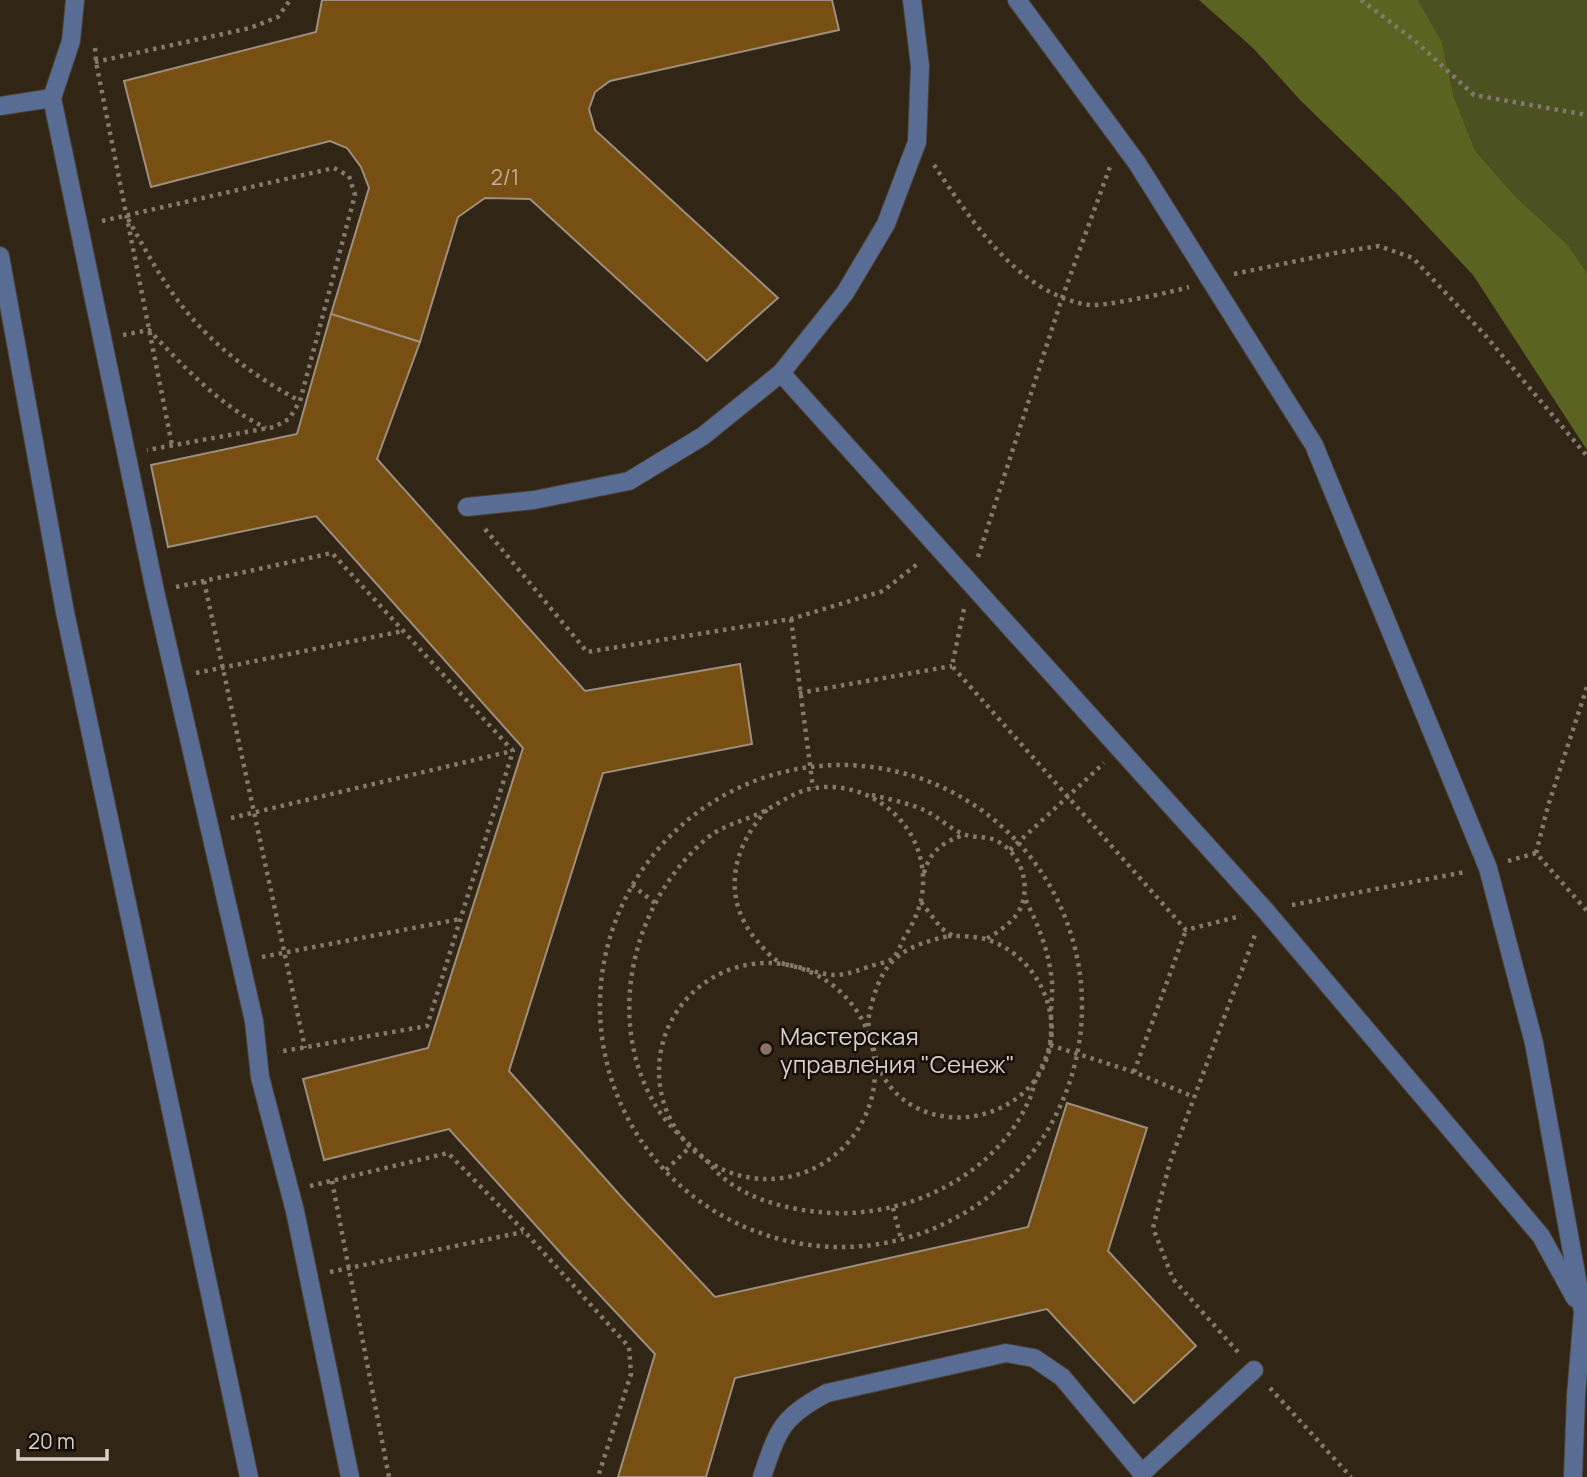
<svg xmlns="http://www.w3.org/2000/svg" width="1587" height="1477" font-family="Manrope,sans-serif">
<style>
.green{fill:#4b5120}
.forest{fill:#5b6320}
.building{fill:#774f12;stroke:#9d8e7d;stroke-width:2}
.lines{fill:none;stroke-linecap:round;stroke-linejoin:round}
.minor-casing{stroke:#4c4032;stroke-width:20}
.path{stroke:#83796c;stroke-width:4.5;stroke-dasharray:3.5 5;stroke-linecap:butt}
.minor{stroke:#586c94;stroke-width:18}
.education-dot{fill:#8d6e63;stroke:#150f09;stroke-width:2.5}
.labels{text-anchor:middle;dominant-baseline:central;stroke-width:5;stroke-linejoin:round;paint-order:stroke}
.number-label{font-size:21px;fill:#c0b09a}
.poi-label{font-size:24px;fill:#d8d0c7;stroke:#150f09;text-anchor:start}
</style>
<rect width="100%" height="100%" fill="#312516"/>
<path class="green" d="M 1418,0 L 1587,0 L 1587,273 L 1568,245 L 1514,195 L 1475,150 L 1454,97 L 1442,42 Z"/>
<path class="forest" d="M 1199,0 L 1418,0 L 1442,42 L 1454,97 L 1475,150 L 1514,195 L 1568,245 L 1587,273 L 1587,450 L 1473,275 L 1399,196 L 1301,101 L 1253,48 Z"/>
<g class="building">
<path d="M 322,0 L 832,0 L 839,30 L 610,81 L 595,92 L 589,109 L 595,130 L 778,298 L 707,361 L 530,199 L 485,198 L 458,217 L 420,342 L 331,314 L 369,188 L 361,167 L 347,148 L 330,141 L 151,187 L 124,81 L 316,32 Z"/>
<path d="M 331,314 L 420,342 L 377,459 L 585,691 L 740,664 L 752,744 L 603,773 L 509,1071 L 627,1203 L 715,1297 L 1028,1227 L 1067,1103 L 1147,1128 L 1108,1251 L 1196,1346 L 1134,1403 L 1047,1309 L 735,1378 L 706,1477 L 618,1477 L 655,1354 L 566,1259 L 449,1129 L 324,1160 L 303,1079 L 428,1048 L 523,748 L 316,516 L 168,547 L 151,465 L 297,434 Z"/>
</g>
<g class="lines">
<defs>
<g id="minor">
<path d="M 1017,0 L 1137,163 L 1314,445 L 1488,868 L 1534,1043 L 1583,1312 L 1576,1396 L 1573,1477"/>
<path d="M 52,98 L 71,41 L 75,0"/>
<path d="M 0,106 L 52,98 L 155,591 L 254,1021 L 260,1077 L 295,1211 L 350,1477"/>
<path d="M 0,256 L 65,612 L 249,1477"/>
<path d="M 781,373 L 1265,910 L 1541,1236 L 1575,1298"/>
<path d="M 467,507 L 534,500 L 629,481 L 703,436 L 781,373 L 845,293 L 886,224 L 917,142 L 920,66 L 912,0"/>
<path d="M 762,1477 C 778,1430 781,1417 827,1393 L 1006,1353 L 1034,1358 L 1062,1377 L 1142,1473 L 1254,1370"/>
</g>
</defs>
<use href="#minor" class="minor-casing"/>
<g class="path">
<path d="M 1361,0 L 1414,40 L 1474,95 L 1587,115"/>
<path d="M 95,48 L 96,62 L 172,445"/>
<path d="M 95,62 L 250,28 L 278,17 L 290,0"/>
<path d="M 934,165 C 971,220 1018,294 1089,305 C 1102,307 1173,292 1189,287"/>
<path d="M 128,219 C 146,251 163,283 186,311 C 216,348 258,379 300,401"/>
<path d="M 102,221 L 334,168 L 349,176 L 355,195 L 300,401 L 289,419 L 274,427 L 147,450"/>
<path d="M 1234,274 L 1340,252 L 1379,246 L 1413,258 L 1485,335 L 1587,456"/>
<path d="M 123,335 L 149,330 C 184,367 220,406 266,428"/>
<path d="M 485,529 L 587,652 L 791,619 L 883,591 L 920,562"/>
<path d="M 978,557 L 1062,298 L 1111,164"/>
<path d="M 204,581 L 305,1048"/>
<path d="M 176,587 L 332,553 L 513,751 L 427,1026 L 278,1052"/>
<path d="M 964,609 L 952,666 L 1186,930 L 1241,916"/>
<path d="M 791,619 L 813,788"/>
<path d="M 196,673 L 403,631"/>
<path d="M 799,693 L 952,666"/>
<circle cx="841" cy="1006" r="241"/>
<path d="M 872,795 C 889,799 908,803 924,810 C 937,816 948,827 961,833 C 972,839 986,835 997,841 C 1022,854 1032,887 1019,911 C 1011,924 998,932 986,939"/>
<path d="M 767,810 C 731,848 721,900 758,942 C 764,949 773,960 782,963 C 787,966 793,965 798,967 C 831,976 835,979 868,967 C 875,964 886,963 892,959 C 897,955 901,944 904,938 C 920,913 927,890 921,861 C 911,812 859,778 810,789 C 793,793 781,802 766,810 C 750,819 730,823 714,833 C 701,842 689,855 679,867 C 625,934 610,1036 659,1111 C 671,1129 689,1144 704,1158 C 710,1164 715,1171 721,1176 C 747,1199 786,1209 819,1212 C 901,1221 995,1178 1029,1100 C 1033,1093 1033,1084 1037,1077 C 1041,1067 1047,1058 1049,1047 C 1052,1036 1051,1026 1051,1014 C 1051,1004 1053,993 1052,982 C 1049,951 1038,924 1024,897"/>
<path d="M 231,818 L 512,751"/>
<path d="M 1010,850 L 1104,763"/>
<path d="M 1536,853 L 1548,806 L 1587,687"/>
<path d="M 1508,861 L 1536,853 L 1587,911"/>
<path d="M 924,873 C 930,851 943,842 964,835"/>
<path d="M 632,885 L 655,903"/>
<path d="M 921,902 L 941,928 L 953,936"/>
<path d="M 1292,905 L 1465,872"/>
<path d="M 948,936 C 960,936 973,936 985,939 C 1041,955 1071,1026 1038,1076 C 995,1139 889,1130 874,1050 C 869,1025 865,1027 873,999 C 885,956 907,946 948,936 Z"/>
<path d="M 262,957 L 460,919"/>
<circle cx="767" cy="1071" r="108"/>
<path d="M 1050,1045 L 1134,1072 L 1194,1097"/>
<path d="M 1134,1072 L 1186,930"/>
<path d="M 666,1170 L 690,1147"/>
<path d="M 332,1181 L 389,1477"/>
<path d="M 310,1186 L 448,1153 L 524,1231 L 629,1347 L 631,1374 L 598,1477"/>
<path d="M 893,1208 L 901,1239"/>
<path d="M 330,1272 L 523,1232"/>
<path d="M 1238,1352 L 1173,1279 L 1153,1228 L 1170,1162 L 1255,935"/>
<path d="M 1270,1388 L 1351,1477"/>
</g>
<use href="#minor" class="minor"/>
</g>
<circle class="education-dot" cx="766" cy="1049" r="7"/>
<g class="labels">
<g class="number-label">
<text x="505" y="177">2/1</text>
</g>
<g class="poi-label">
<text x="780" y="1035">Мастерская<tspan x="780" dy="28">управления "Сенеж"</tspan></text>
</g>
</g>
<path d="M18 1449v10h89v-10" fill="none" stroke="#d8d0c7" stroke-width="3.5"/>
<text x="28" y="1449" font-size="21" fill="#d8d0c7" stroke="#150f09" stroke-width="5" paint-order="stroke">20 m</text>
</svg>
